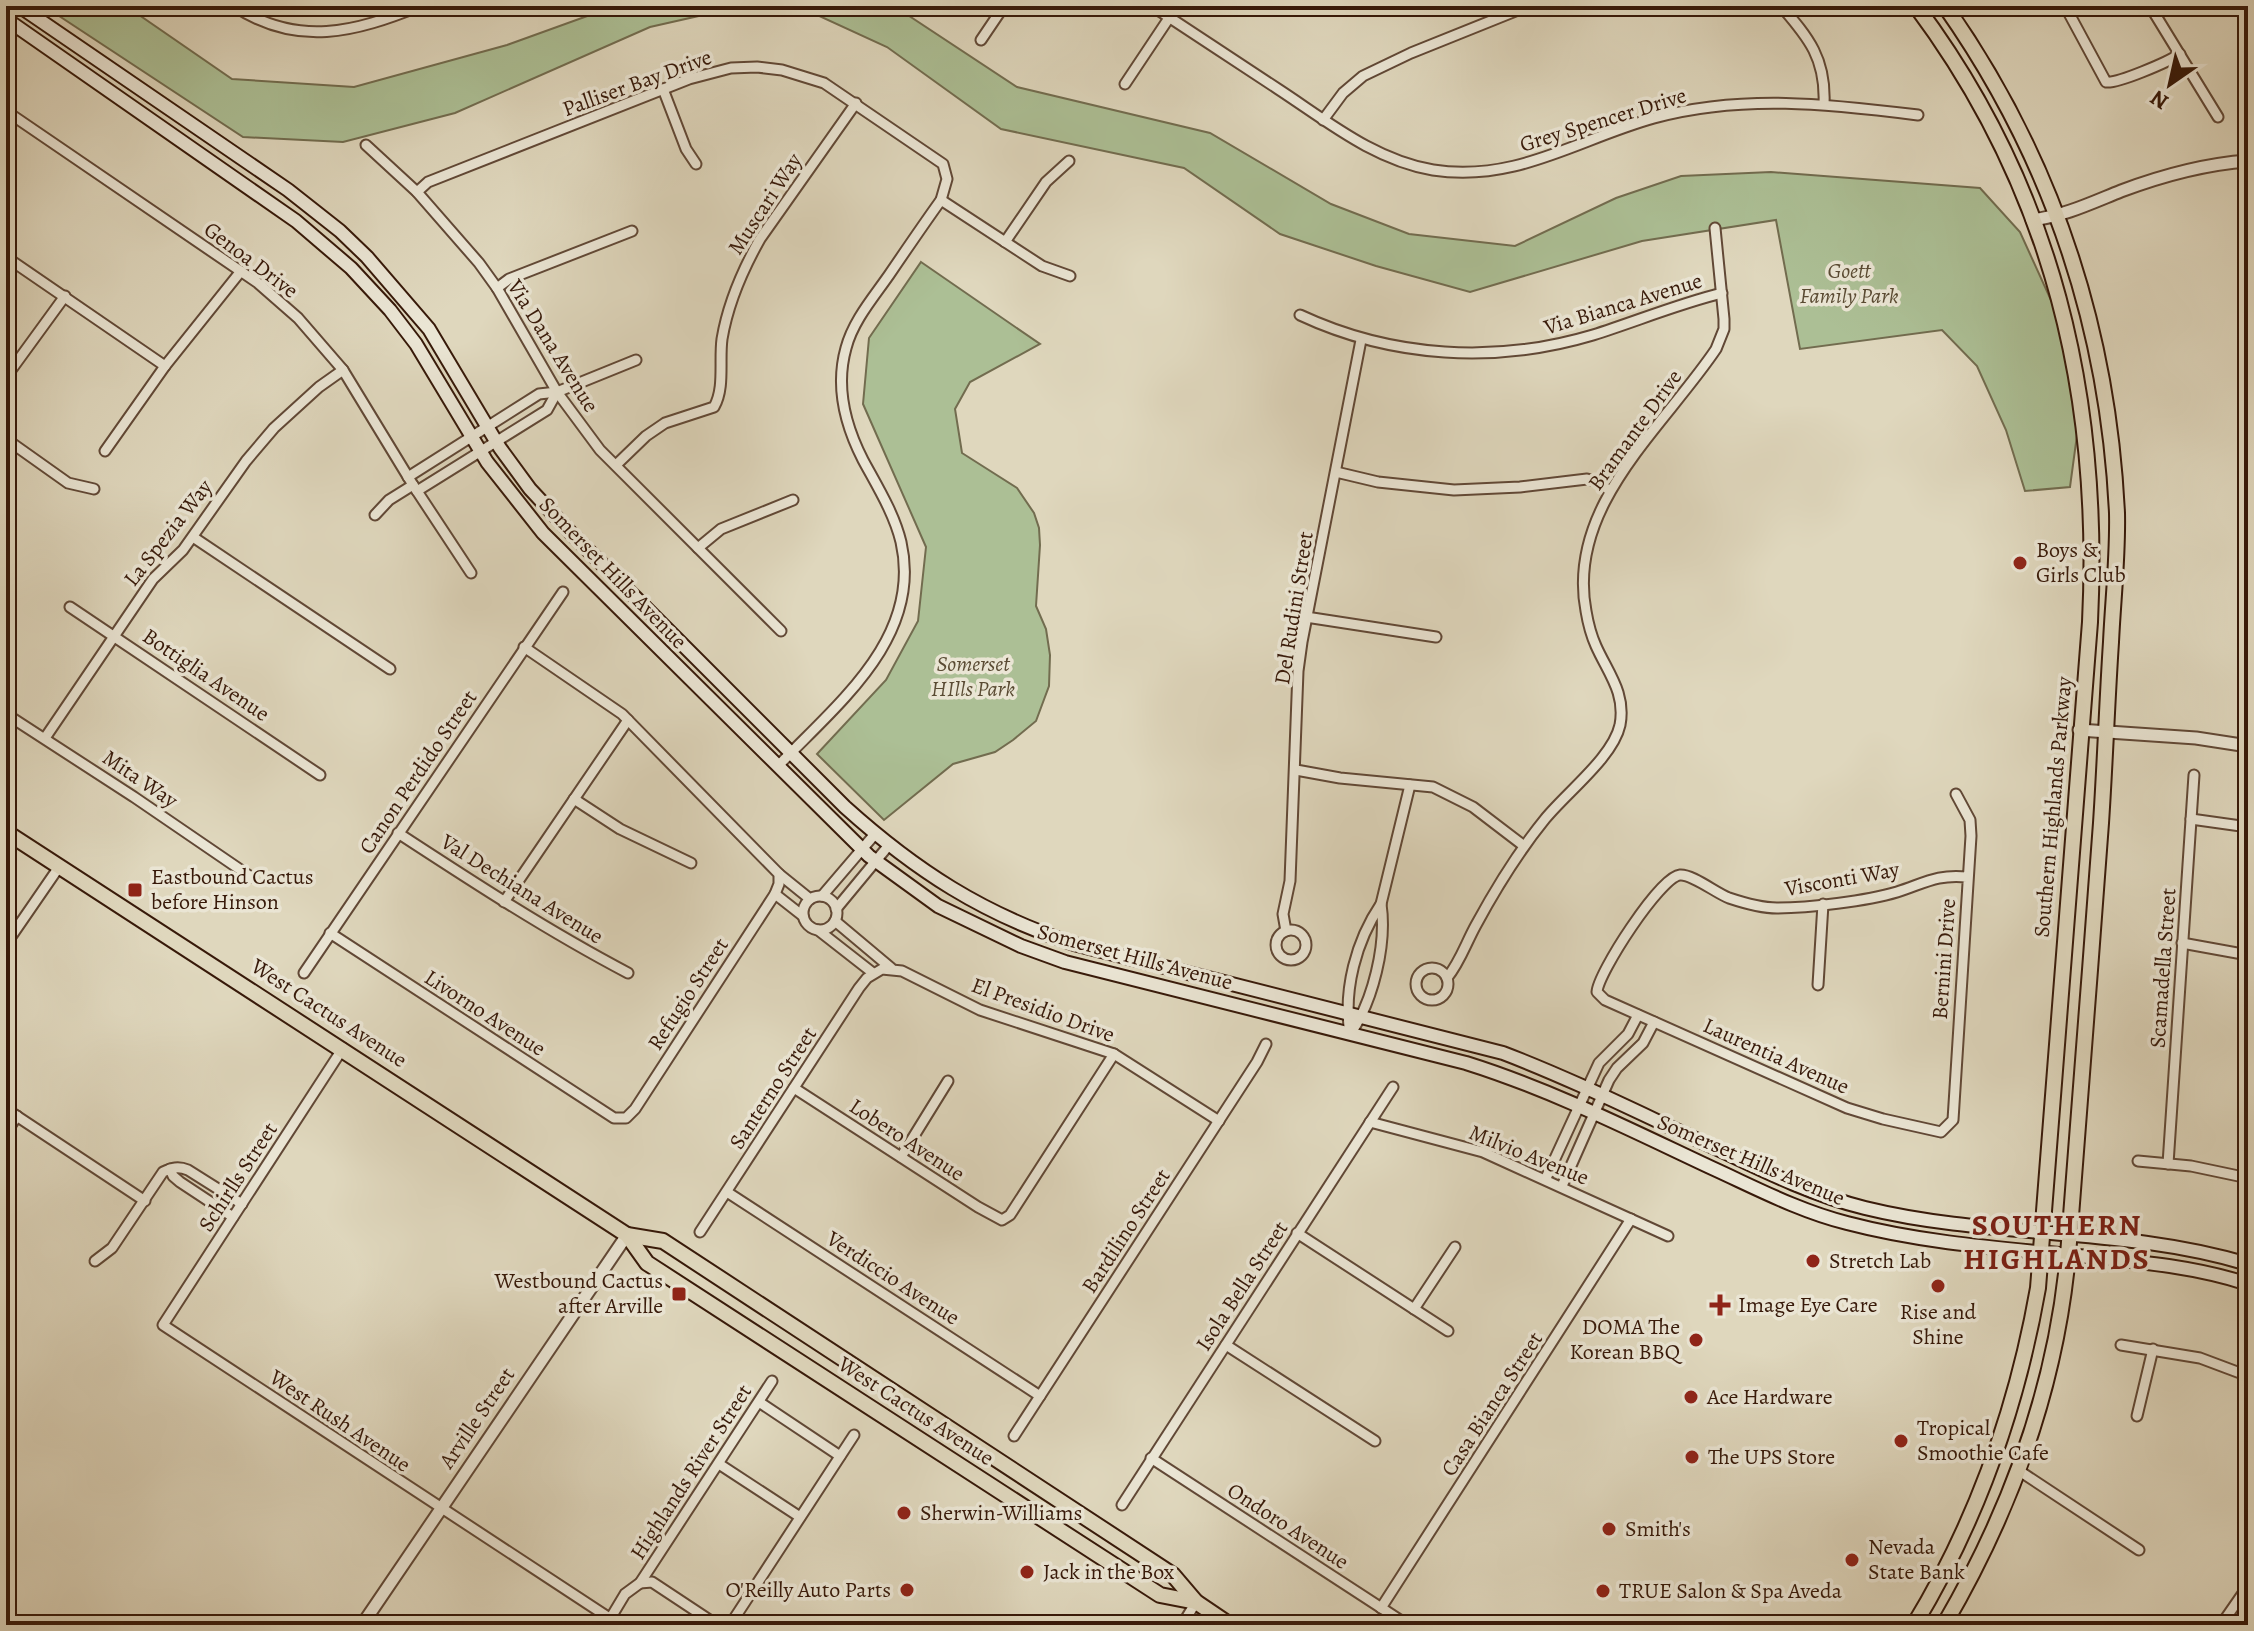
<svg xmlns="http://www.w3.org/2000/svg" width="2254" height="1631" font-family="Alegreya,serif">
<style>
.green{fill:#acbf95;stroke:#726c4f;stroke-width:2}
.lines{fill:none;stroke-linecap:round;stroke-linejoin:round}
.minor-casing{stroke:#614836;stroke-width:13}
.tertiary-casing{stroke:#614836;stroke-width:15}
.secondary-casing{stroke:#371909;stroke-width:16}
.primary-casing{stroke:#371909;stroke-width:18}
.minor{stroke:#eae5d4;stroke-width:9}
.tertiary{stroke:#eae5d4;stroke-width:11}
.secondary{stroke:#eae5d4;stroke-width:12}
.primary{stroke:#dfd7bd;stroke-width:14}
.poi-dot{fill:#8f2418;stroke:#eae5d4;stroke-width:3}
.labels{text-anchor:middle;dominant-baseline:central;stroke-width:7;stroke-linejoin:round;paint-order:stroke}
.street-label{font-size:22px;fill:#371909;stroke:#eae5d4}
.park-label{font-size:22px;font-style:italic;fill:#5a4b33;stroke:#eae5d4}
.poi-label{font-size:22px;fill:#371909;stroke:#eae5d4;text-anchor:start}
.district-label{font-size:30px;font-weight:bold;letter-spacing:2px;fill:#7a1f14;stroke:#eae5d4}
</style>
<rect width="100%" height="100%" fill="#dfd7bd"/>
<filter id="stains"><feTurbulence type="fractalNoise" baseFrequency=".0025" numOctaves="4"/><feColorMatrix values="0 0 0 0 .2 0 0 0 0 .09 0 0 0 0 .02 0 0 0 .5 -.17"/></filter>
<radialGradient id="worn" r=".72"><stop offset=".6" stop-color="#630" stop-opacity="0"/><stop offset="1" stop-color="#630" stop-opacity=".3"/></radialGradient>
<g class="green">
<path d="M 44,6 L 126,6 L 232,79 L 354,87 L 507,45 L 615,6 L 743,6 L 650,27 L 455,113 L 343,142 L 243,137 Z"/>
<path d="M 764,6 L 894,6 L 1017,87 L 1210,133 L 1331,204 L 1409,234 L 1515,246 L 1616,198 L 1681,176 L 1771,172 L 1980,188 L 2020,232 L 2065,331 L 2080,413 L 2070,487 L 2025,491 L 2006,430 L 1977,366 L 1942,330 L 1800,349 L 1776,220 L 1642,241 L 1470,292 L 1376,266 L 1280,234 L 1184,168 L 1001,129 L 887,47 L 802,8 Z"/>
<path d="M 921,262 L 1040,344 L 970,382 L 955,409 L 962,453 L 1017,488 L 1034,513 L 1039,528 L 1040,545 L 1036,606 L 1046,629 L 1050,655 L 1049,686 L 1036,721 L 1013,740 L 995,752 L 953,764 L 884,820 L 817,754 L 886,680 L 918,621 L 926,547 L 863,404 L 869,338 Z"/>
</g>
<g class="lines">
<defs>
<g id="minor">
<path d="M 234,6 C 298,48 355,32 420,6"/>
<path d="M 1152,6 C 1194,34 1236,61 1278,89 C 1327,121 1374,160 1433,170 C 1516,183 1578,139 1654,118 C 1742,94 1829,104 1918,115"/>
<path d="M 1781,6 C 1809,38 1826,59 1824,104"/>
<path d="M 2065,6 L 2106,82 C 2117,84 2168,62 2180,54"/>
<path d="M 2150,6 L 2218,117"/>
<path d="M 981,40 L 1004,6"/>
<path d="M 1125,84 L 1177,6"/>
<path d="M 663,89 L 686,149 L 696,164"/>
<path d="M 6,111 L 258,283 L 298,318 L 343,370 L 413,485 L 471,573"/>
<path d="M 1323,120 L 1343,93 L 1363,76 L 1411,53 L 1528,6"/>
<path d="M 366,145 L 417,192 L 479,263 L 497,288 L 557,392 L 600,450 L 781,631"/>
<path d="M 417,192 L 428,182 L 689,79 L 731,68 L 757,67 L 782,70 L 824,83 L 943,164 L 947,179 L 941,200 C 923,225 906,250 889,275 C 873,298 853,321 846,348 C 835,387 845,425 863,460 C 877,486 894,513 901,542 C 923,638 836,705 778,766"/>
<path d="M 941,200 L 1042,266 L 1070,276"/>
<path d="M 1005,242 L 1046,182 L 1069,161"/>
<path d="M 6,257 L 165,366"/>
<path d="M 497,288 L 509,279 L 632,231"/>
<path d="M 1300,315 C 1392,358 1496,364 1593,335 C 1637,321 1678,304 1722,293"/>
<path d="M 6,377 L 65,296"/>
<path d="M 6,439 L 68,483 L 94,489"/>
<path d="M 105,451 L 165,366 L 241,271"/>
<path d="M 616,465 L 646,436 L 665,423 L 714,407 C 725,388 719,361 722,339 C 728,303 742,271 760,239 L 856,103"/>
<path d="M 1336,472 L 1378,482 L 1454,490 L 1520,487 L 1587,479 L 1598,482 L 1610,491"/>
<path d="M 408,477 L 539,394 L 557,392 L 636,360"/>
<path d="M 417,491 L 547,410 L 557,392"/>
<path d="M 375,515 L 389,500 L 413,485"/>
<path d="M 193,537 L 390,669"/>
<path d="M 698,548 L 721,529 L 793,500"/>
<path d="M 70,607 L 320,775"/>
<path d="M 1306,617 L 1436,637"/>
<path d="M 6,714 L 134,797 L 251,877"/>
<path d="M 45,738 L 153,579 L 183,550 L 246,461 L 274,428 L 319,387 L 343,370"/>
<path d="M 1296,770 L 1340,778 L 1433,787 L 1473,807 L 1524,846"/>
<path d="M 1956,794 L 1970,820 L 1971,836 L 1953,1120 L 1941,1132 L 1883,1119 L 1847,1108 L 1605,1000 L 1597,992 C 1598,973 1660,877 1680,875 C 1692,874 1716,893 1729,898 C 1744,903 1761,908 1777,908 C 1808,908 1867,901 1897,892 C 1925,883 1937,874 1967,877"/>
<path d="M 574,799 L 620,829 L 691,863"/>
<path d="M 2191,819 L 2248,827"/>
<path d="M 398,833 C 473,882 548,931 628,973"/>
<path d="M 779,874 L 810,899"/>
<path d="M 775,894 L 803,916"/>
<circle cx="820" cy="913" r="17"/>
<path d="M 822,896 L 875,834"/>
<path d="M 504,902 L 628,720"/>
<path d="M 836,909 L 889,845"/>
<path d="M 835,921 L 891,968"/>
<path d="M 818,930 L 873,973"/>
<circle cx="1291" cy="945" r="15"/>
<path d="M 1286,931 L 1283,914 L 1290,881 L 1298,671 L 1302,642 L 1361,340"/>
<path d="M 330,933 L 614,1118 L 626,1118 L 635,1109 L 775,894 L 779,884 L 779,874 L 622,714 L 524,647"/>
<path d="M 2182,943 L 2248,955"/>
<path d="M 6,944 L 59,867"/>
<circle cx="1432" cy="984" r="16"/>
<path d="M 304,973 L 563,592"/>
<path d="M 1447,978 C 1460,962 1466,943 1476,925 C 1496,888 1519,851 1545,819 C 1567,792 1613,757 1620,725 C 1626,693 1608,673 1596,646 C 1591,635 1588,623 1586,611 C 1566,506 1663,428 1716,349 L 1724,329 L 1724,319 L 1715,228"/>
<path d="M 1818,985 L 1823,904"/>
<path d="M 1350,1034 C 1343,990 1356,941 1381,904 L 1410,785"/>
<path d="M 1350,1034 C 1373,1002 1387,944 1381,904"/>
<path d="M 343,1048 L 163,1325 L 620,1625"/>
<path d="M 794,1088 L 978,1207 L 1002,1220 L 1010,1215 L 1114,1054"/>
<path d="M 6,1109 L 145,1201"/>
<path d="M 1370,1122 L 1483,1152 L 1668,1236"/>
<path d="M 6,1133 L 17,1116"/>
<path d="M 901,1157 L 948,1081"/>
<path d="M 2138,1161 L 2191,1166 L 2248,1178"/>
<path d="M 2168,1164 L 2194,775"/>
<path d="M 170,1169 L 173,1176 L 180,1182 L 233,1217"/>
<path d="M 1546,1178 L 1599,1063 L 1628,1034 L 1638,1015"/>
<path d="M 1562,1186 L 1609,1080 L 1617,1068 L 1643,1043 L 1654,1022"/>
<path d="M 727,1192 L 1040,1396"/>
<path d="M 700,1232 L 859,988 L 867,978 L 882,969 L 902,971 L 980,1010 L 1114,1054 L 1219,1121"/>
<path d="M 1297,1233 L 1448,1331"/>
<path d="M 95,1261 L 112,1248 L 163,1172 C 172,1168 178,1166 188,1170 L 242,1204"/>
<path d="M 1414,1309 L 1455,1247"/>
<path d="M 1226,1345 L 1375,1441"/>
<path d="M 2121,1345 L 2200,1358 L 2248,1376"/>
<path d="M 759,1402 L 840,1456"/>
<path d="M 2137,1416 L 2153,1349"/>
<path d="M 1014,1436 L 1257,1062 L 1266,1044"/>
<path d="M 1151,1458 L 1406,1624"/>
<path d="M 719,1464 L 800,1517"/>
<path d="M 2018,1470 L 2139,1550"/>
<path d="M 1122,1505 L 1393,1087"/>
<path d="M 640,1583 L 652,1582 L 717,1625"/>
<path d="M 1381,1608 L 1631,1219"/>
<path d="M 610,1619 L 625,1594 L 640,1583 L 772,1381"/>
<path d="M 730,1625 L 854,1435"/>
<path d="M 1182,1625 L 1196,1602"/>
<path d="M 2221,1625 L 2248,1586"/>
</g>
<g id="tertiary">
<path d="M 2032,220 C 2064,216 2091,203 2121,191 C 2161,176 2205,164 2248,161"/>
<path d="M 2079,730 L 2196,738 L 2248,746"/>
<path d="M 362,1625 L 627,1235"/>
</g>
<g id="secondary">
<path d="M 19,6 L 288,190 L 340,231 L 367,257 L 429,329 L 500,448 L 530,489 L 571,533 L 845,807 C 916,871 983,914 1074,944 L 1503,1053 C 1579,1082 1651,1119 1724,1152 C 1770,1174 1816,1196 1865,1208 C 1991,1239 2122,1226 2248,1264"/>
<path d="M 6,19 L 296,221 L 351,268 L 390,310 L 416,344 L 487,462 L 543,533 L 869,856 L 938,906 L 1021,946 L 1065,962 L 1466,1063 C 1552,1090 1631,1130 1712,1168 C 1756,1188 1799,1211 1847,1223 C 1919,1242 1995,1248 2069,1255 C 2129,1261 2190,1265 2248,1284"/>
</g>
<g id="primary">
<path d="M 6,832 L 627,1235 L 647,1263 L 1160,1595 L 1196,1602"/>
<path d="M 627,1235 L 663,1241 L 1173,1575 L 1196,1602 L 1230,1625"/>
<path d="M 1914,1625 C 1977,1521 2017,1407 2038,1288 L 2090,622 C 2101,396 2053,189 1916,6"/>
<path d="M 1944,1625 C 2010,1512 2056,1386 2068,1255 C 2080,1111 2090,967 2101,823 C 2105,763 2107,703 2111,642 C 2113,599 2118,556 2117,513 C 2108,327 2052,158 1945,6"/>
</g>
</defs>
<use href="#minor" class="minor-casing"/>
<use href="#tertiary" class="tertiary-casing"/>
<use href="#secondary" class="secondary-casing"/>
<use href="#primary" class="primary-casing"/>
<use href="#minor" class="minor"/>
<use href="#tertiary" class="tertiary"/>
<use href="#secondary" class="secondary"/>
<use href="#primary" class="primary"/>
</g>
<g class="poi-dot">
<circle cx="2020" cy="563" r="8"/>
<rect x="127" y="882" width="16" height="16" rx="4"/>
<circle cx="1813" cy="1261" r="8"/>
<circle cx="1938" cy="1286" r="8"/>
<rect x="671" y="1286" width="16" height="16" rx="4"/>
<path d="M1716 1293h8v8h8v8h-8v8h-8v-8h-8v-8h8z"/>
<circle cx="1696" cy="1340" r="8"/>
<circle cx="1691" cy="1397" r="8"/>
<circle cx="1901" cy="1441" r="8"/>
<circle cx="1692" cy="1457" r="8"/>
<circle cx="904" cy="1513" r="8"/>
<circle cx="1609" cy="1529" r="8"/>
<circle cx="1852" cy="1560" r="8"/>
<circle cx="1027" cy="1572" r="8"/>
<circle cx="907" cy="1590" r="8"/>
<circle cx="1603" cy="1591" r="8"/>
</g>
<g class="labels">
<g class="street-label">
<text transform="translate(637 83) rotate(-20)">Palliser Bay Drive</text>
<text transform="translate(1603 120) rotate(-17)">Grey Spencer Drive</text>
<text transform="translate(765 204) rotate(-57)">Muscari Way</text>
<text transform="translate(251 260) rotate(37)">Genoa Drive</text>
<text transform="translate(1623 304) rotate(-17)">Via Bianca Avenue</text>
<text transform="translate(553 346) rotate(58)">Via Dana Avenue</text>
<text transform="translate(1635 430) rotate(-54)">Bramante Drive</text>
<text transform="translate(168 533) rotate(-52)">La Spezia Way</text>
<text transform="translate(613 573) rotate(46)">Somerset Hills Avenue</text>
<text transform="translate(1294 608) rotate(-81)">Del Rudini Street</text>
<text transform="translate(206 675) rotate(34)">Bottiglia Avenue</text>
<text transform="translate(418 772) rotate(-56)">Canon Perdido Street</text>
<text transform="translate(140 779) rotate(34)">Mita Way</text>
<text transform="translate(2053 807) rotate(-85)">Southern Highlands Parkway</text>
<text transform="translate(1842 879) rotate(-10)">Visconti Way</text>
<text transform="translate(522 889) rotate(32)">Val Dechiana Avenue</text>
<text transform="translate(1135 957) rotate(15)">Somerset Hills Avenue</text>
<text transform="translate(1944 959) rotate(-86)">Bernini Drive</text>
<text transform="translate(2163 968) rotate(-86)">Scamadella Street</text>
<text transform="translate(688 994) rotate(-57)">Refugio Street</text>
<text transform="translate(1043 1010) rotate(20)">El Presidio Drive</text>
<text transform="translate(329 1013) rotate(33)">West Cactus Avenue</text>
<text transform="translate(485 1013) rotate(33)">Livorno Avenue</text>
<text transform="translate(1776 1056) rotate(24)">Laurentia Avenue</text>
<text transform="translate(773 1088) rotate(-57)">Santerno Street</text>
<text transform="translate(907 1140) rotate(33)">Lobero Avenue</text>
<text transform="translate(1529 1155) rotate(22)">Milvio Avenue</text>
<text transform="translate(1751 1160) rotate(23)">Somerset Hills Avenue</text>
<text transform="translate(238 1177) rotate(-57)">Schirlls Street</text>
<text transform="translate(1126 1231) rotate(-57)">Bardilino Street</text>
<text transform="translate(893 1278) rotate(33)">Verdiccio Avenue</text>
<text transform="translate(1242 1286) rotate(-57)">Isola Bella Street</text>
<text transform="translate(1492 1404) rotate(-57)">Casa Bianca Street</text>
<text transform="translate(916 1411) rotate(33)">West Cactus Avenue</text>
<text transform="translate(477 1418) rotate(-56)">Arville Street</text>
<text transform="translate(340 1421) rotate(34)">West Rush Avenue</text>
<text transform="translate(691 1472) rotate(-57)">Highlands River Street</text>
<text transform="translate(1288 1526) rotate(33)">Ondoro Avenue</text>
</g>
<g class="park-label">
<text x="1849" y="271">Goett<tspan x="1849" dy="25">Family Park</tspan></text>
<text x="973" y="664">Somerset<tspan x="973" dy="25">HIlls Park</tspan></text>
</g>
<g class="poi-label">
<text x="2036" y="550">Boys &amp;<tspan x="2036" dy="25">Girls Club</tspan></text>
<text x="151" y="877">Eastbound Cactus<tspan x="151" dy="25">before Hinson</tspan></text>
<text x="1829" y="1261">Stretch Lab</text>
<text x="663" y="1281" text-anchor="end">Westbound Cactus<tspan x="663" dy="25">after Arville</tspan></text>
<text x="1738" y="1305">Image Eye Care</text>
<text x="1938" y="1312" text-anchor="middle">Rise and<tspan x="1938" dy="25">Shine</tspan></text>
<text x="1680" y="1327" text-anchor="end">DOMA The<tspan x="1680" dy="25">Korean BBQ</tspan></text>
<text x="1707" y="1397">Ace Hardware</text>
<text x="1917" y="1428">Tropical<tspan x="1917" dy="25">Smoothie Cafe</tspan></text>
<text x="1708" y="1457">The UPS Store</text>
<text x="920" y="1513">Sherwin-Williams</text>
<text x="1625" y="1529">Smith's</text>
<text x="1868" y="1547">Nevada<tspan x="1868" dy="25">State Bank</tspan></text>
<text x="1043" y="1572">Jack in the Box</text>
<text x="891" y="1590" text-anchor="end">O'Reilly Auto Parts</text>
<text x="1619" y="1591">TRUE Salon &amp; Spa Aveda</text>
</g>
<g class="district-label">
<text x="2057" y="1225">SOUTHERN<tspan x="2057" dy="34">HIGHLANDS</tspan></text>
</g>
</g>
<rect width="2254" height="1631" fill="none" stroke="#dfd7bd" stroke-width="32"/>
<rect x="8" y="8" width="2238" height="1615" fill="none" stroke="#371909" stroke-width="4"/>
<rect x="16" y="16" width="2222" height="1599" fill="none" stroke="#371909" stroke-width="2"/>
<g transform="translate(2170 84) rotate(214)" stroke="#eae5d4" stroke-width="6" paint-order="stroke">
<path d="M0-6L14 30L0 20L-14 30Z" fill="#371909"/>
<text y="-12" font-size="22" font-weight="bold" text-anchor="middle" fill="#371909">N</text>
</g>
<rect width="100%" height="100%" filter="url(#stains)"/>
<rect width="100%" height="100%" fill="url(#worn)"/>
</svg>
